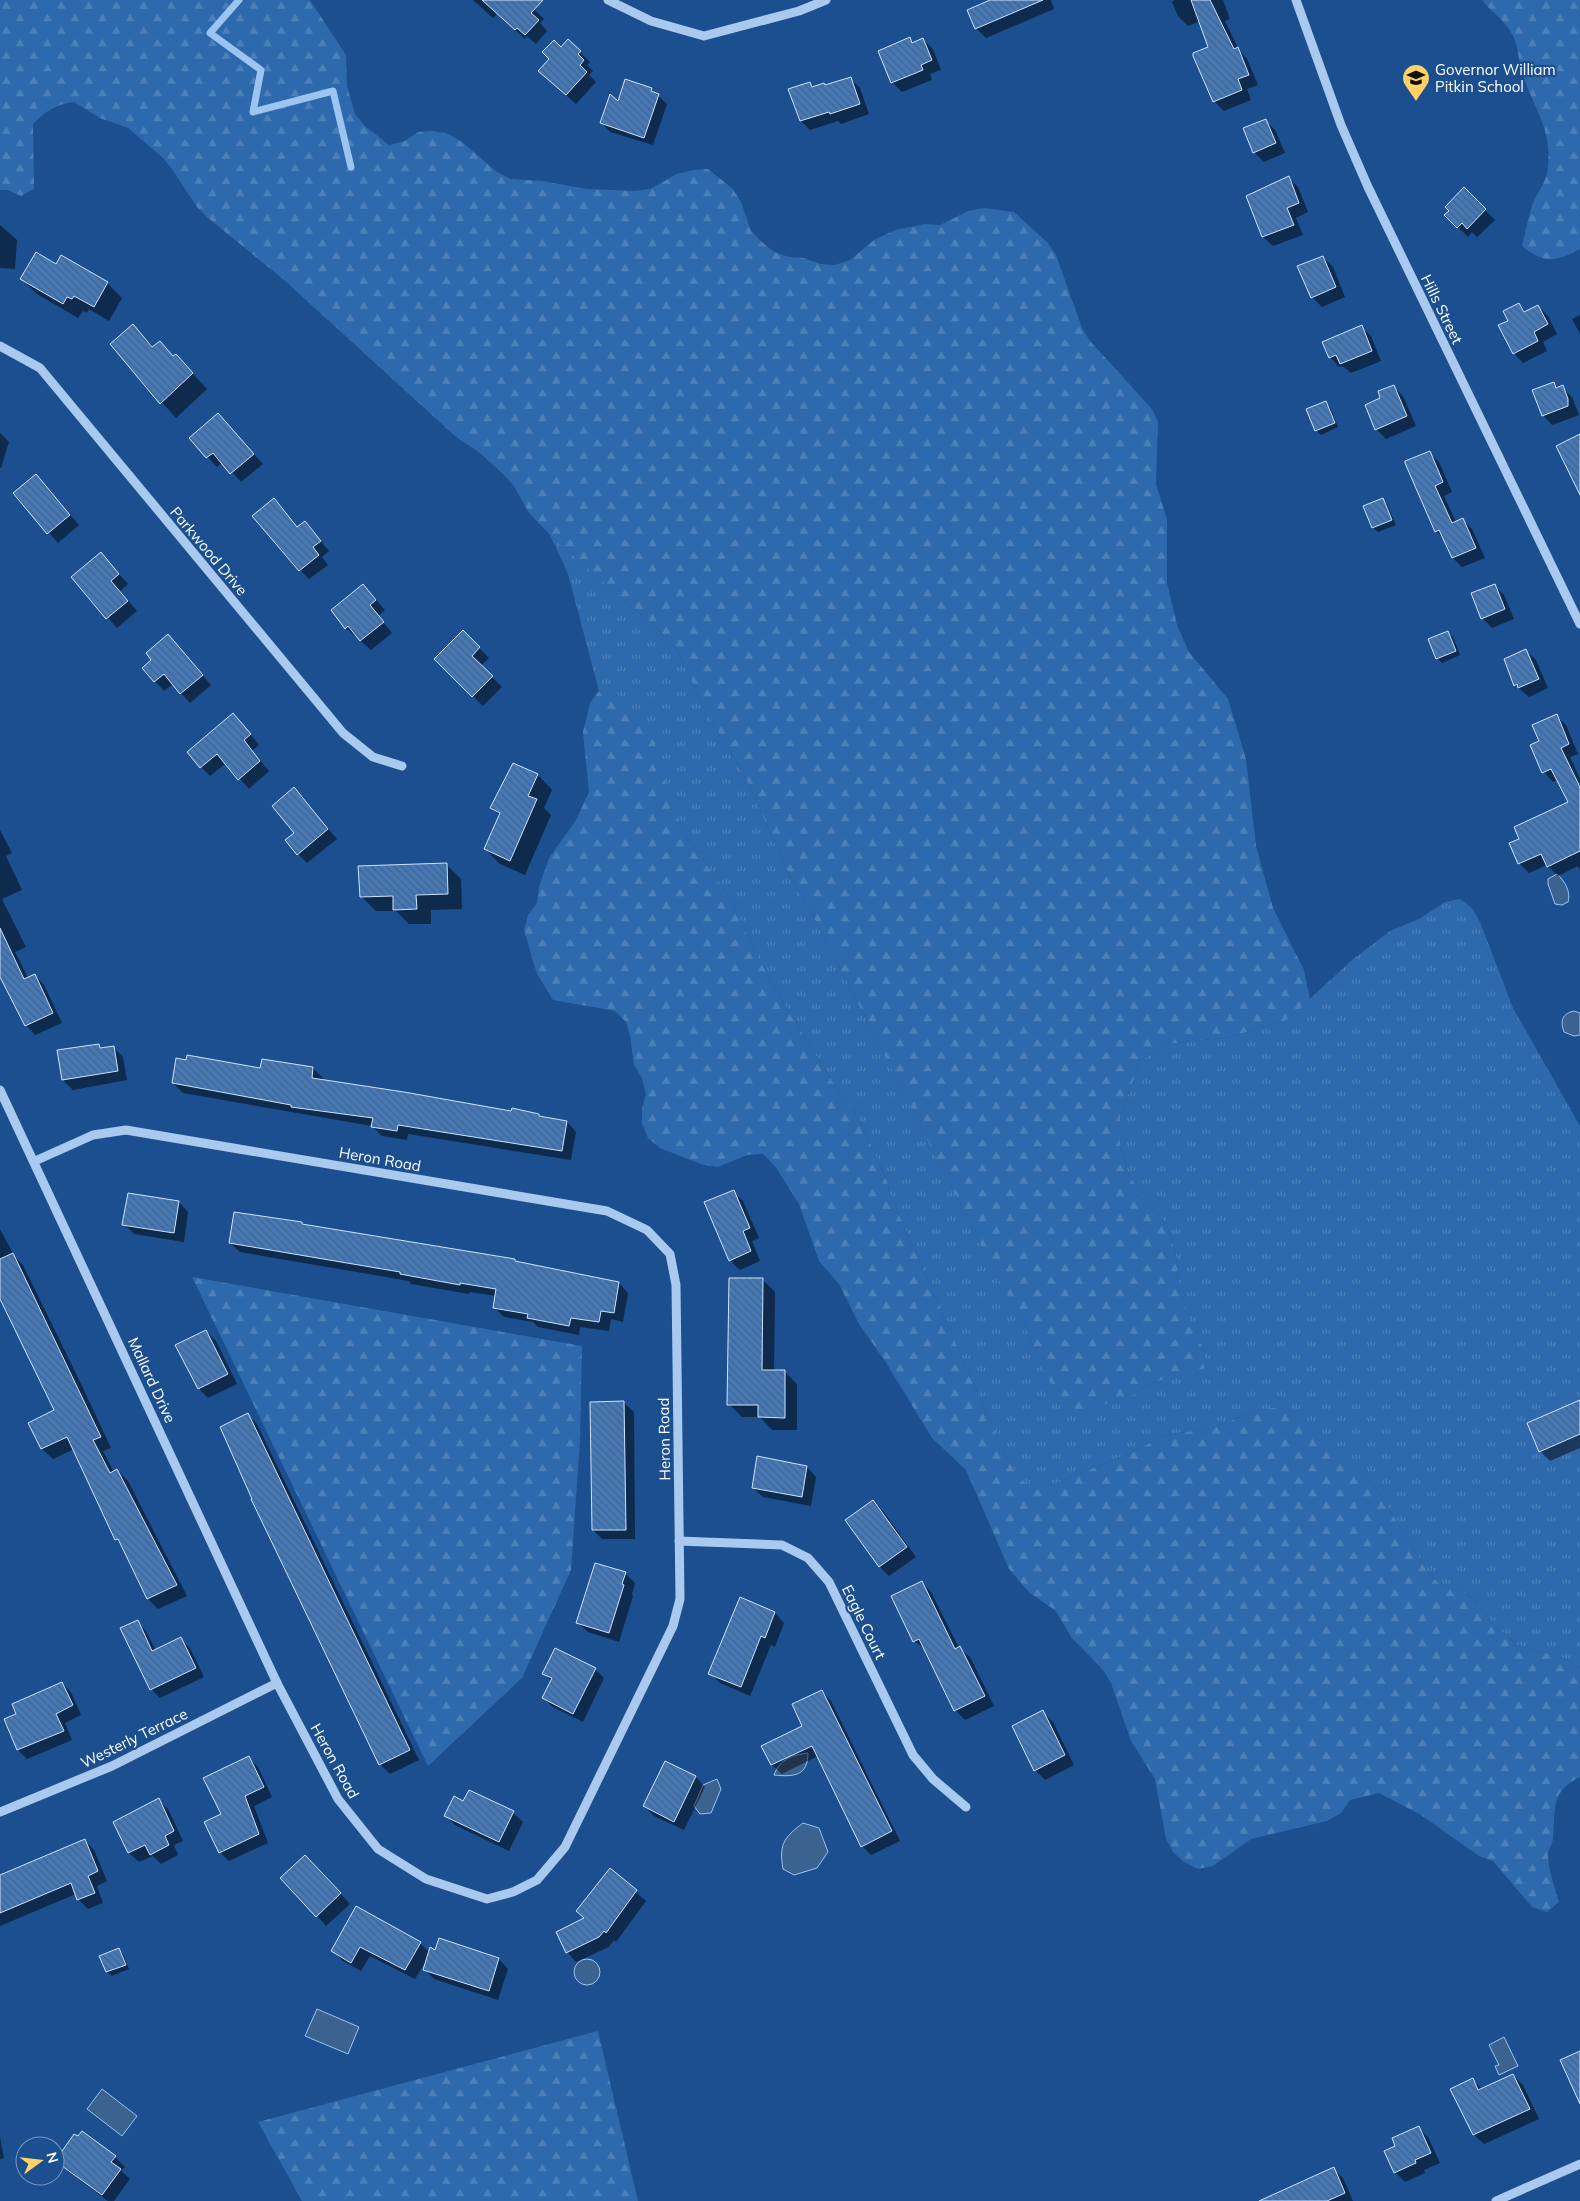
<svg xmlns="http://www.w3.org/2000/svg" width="1580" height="2201" font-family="Mulish,sans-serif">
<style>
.grass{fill:url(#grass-tufts)}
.forest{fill:url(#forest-firs)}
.water{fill:#3c6290;stroke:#9cc4f0}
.shadow{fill:#0007}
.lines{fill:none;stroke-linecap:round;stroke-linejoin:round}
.stream{stroke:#9cc4f0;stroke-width:7}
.building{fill:url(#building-back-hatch);stroke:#cfe3fa}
.minor{stroke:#a9c9ee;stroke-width:9}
.labels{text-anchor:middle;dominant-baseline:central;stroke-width:4.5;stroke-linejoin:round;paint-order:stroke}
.poi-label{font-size:15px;fill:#fff;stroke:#1b4f8f;text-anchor:start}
.street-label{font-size:15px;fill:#fff;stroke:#1b4f8f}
</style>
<defs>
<pattern id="grass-tufts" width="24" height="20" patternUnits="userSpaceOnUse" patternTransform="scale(1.25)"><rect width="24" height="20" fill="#2e69ad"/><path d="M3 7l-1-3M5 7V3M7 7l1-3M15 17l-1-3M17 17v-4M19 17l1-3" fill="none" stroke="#4d80b9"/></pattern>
<pattern id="forest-firs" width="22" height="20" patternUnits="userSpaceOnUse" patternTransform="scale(1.25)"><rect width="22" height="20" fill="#2e69ad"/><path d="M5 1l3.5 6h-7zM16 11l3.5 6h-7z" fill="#4d80b9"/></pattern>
<pattern id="building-back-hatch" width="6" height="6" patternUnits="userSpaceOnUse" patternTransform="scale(1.25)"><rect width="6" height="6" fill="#4478b7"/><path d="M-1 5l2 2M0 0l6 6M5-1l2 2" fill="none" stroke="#486282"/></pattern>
</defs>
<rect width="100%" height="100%" fill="#1b4f8f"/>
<path class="grass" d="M 550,535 L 657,629 L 678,651 L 703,707 L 745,776 L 788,872 L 819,927 L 999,1279 L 1023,1320 L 1032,1348 L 1134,1394 L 1147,1385 L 1161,1380 L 1204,1351 L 1187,1314 L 1179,1284 L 1176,1255 L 1167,1225 L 1129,1176 L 1120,1145 L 1120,1116 L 1141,1060 L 1168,1044 L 1229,1037 L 1287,1020 L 1352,960 L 1390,931 L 1419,919 L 1445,902 L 1460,899 L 1472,908 L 1480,922 L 1513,1008 L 1580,1126 L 1580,1668 L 1564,1658 L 1518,1645 L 1492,1623 L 1473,1598 L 1458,1590 L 1443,1586 L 1430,1576 L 1377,1489 L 1367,1477 L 1253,1412 L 1210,1429 L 1177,1433 L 1162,1437 L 1121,1457 L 1051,1485 L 1036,1489 L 1021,1482 L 1005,1454 L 891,1197 L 887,1181 L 859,1119 L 840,1094 L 789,1012 L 757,956 L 730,898 L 684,833 L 615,691 L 599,691 L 568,574 Z"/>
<g class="forest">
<path d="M 0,0 L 310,0 L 346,55 L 347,86 L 355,114 L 365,126 L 389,145 L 405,141 L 418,132 L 433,131 L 448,134 L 462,142 L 497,172 L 511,179 L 542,181 L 587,189 L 634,191 L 650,189 L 677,174 L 693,170 L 708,169 L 733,189 L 741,202 L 751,231 L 762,242 L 774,252 L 789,257 L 804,258 L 820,264 L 835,265 L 850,260 L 874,240 L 895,230 L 925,224 L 940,225 L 968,211 L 983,208 L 1014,212 L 1048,243 L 1056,255 L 1082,328 L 1090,341 L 1152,409 L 1158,422 L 1156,484 L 1167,519 L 1167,583 L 1177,625 L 1189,652 L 1228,699 L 1246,759 L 1256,846 L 1273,908 L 1304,970 L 1310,1000 L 1287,1020 L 1229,1037 L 1168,1044 L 1141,1060 L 1120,1116 L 1120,1145 L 1129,1176 L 1167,1225 L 1176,1255 L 1179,1284 L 1187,1313 L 1204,1351 L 1205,1368 L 1161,1380 L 1147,1385 L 1134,1394 L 1089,1410 L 1074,1409 L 1053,1388 L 1032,1348 L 1023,1320 L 999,1280 L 819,927 L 788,872 L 745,776 L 703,707 L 678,651 L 657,629 L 550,535 L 529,513 L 514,486 L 504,475 L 480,453 L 455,436 L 283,279 L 208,218 L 197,207 L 172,169 L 162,157 L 128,128 L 100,118 L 74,102 C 56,104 46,111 33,124 L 34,189 L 21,196 L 7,190 L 0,190 Z"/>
<path d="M 1482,0 L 1580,0 L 1580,249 C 1556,262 1544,264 1522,246 C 1526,231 1528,215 1534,201 C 1538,192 1545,183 1547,173 C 1554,131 1535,112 1523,75 C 1518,62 1519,46 1512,34 C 1505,20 1491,12 1482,0 Z"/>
<path d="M 599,691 L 615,691 L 654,741 L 671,804 L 684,833 L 730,898 L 757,956 L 789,1012 L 840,1094 L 859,1119 L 887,1181 L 891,1197 L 1005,1454 L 1021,1481 L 1036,1488 L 1051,1485 L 1121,1457 L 1162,1437 L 1177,1433 L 1210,1429 L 1253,1412 L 1282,1406 L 1296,1413 L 1353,1468 L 1367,1477 L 1377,1489 L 1430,1576 L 1443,1586 L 1458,1590 L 1473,1598 L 1492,1623 L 1518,1645 L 1564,1658 L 1580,1668 L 1580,1777 C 1549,1792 1556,1810 1553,1839 C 1552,1845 1547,1851 1548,1857 C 1549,1872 1555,1888 1559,1902 L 1547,1912 L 1532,1907 L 1493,1861 L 1479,1856 L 1421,1815 L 1379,1793 L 1350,1800 L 1341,1813 L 1327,1821 L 1251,1839 L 1213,1866 L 1198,1869 L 1184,1862 L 1173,1852 L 1166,1839 L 1155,1779 L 1131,1741 L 1111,1683 L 1103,1670 L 1071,1637 L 1056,1611 L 1030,1593 L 1009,1569 L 966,1470 L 932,1438 L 885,1361 L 859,1324 L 839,1284 L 819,1261 L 799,1204 L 775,1166 L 763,1154 L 747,1155 L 718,1167 L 703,1165 L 660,1148 L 648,1138 L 642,1124 L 642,1108 L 646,1094 L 642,1078 L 634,1065 L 630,1036 L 626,1022 L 615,1011 L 553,1000 L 537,974 L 524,930 L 528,915 L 537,903 L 539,887 L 549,858 L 576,820 L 589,792 L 583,732 L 590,703 Z"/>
<path d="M 192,1277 L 582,1346 L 580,1440 L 571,1570 L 522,1678 L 428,1766 Z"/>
<path d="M 598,2031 L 638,2201 L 302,2201 L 258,2122 Z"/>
</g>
<g class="water">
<path d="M 1557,874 C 1565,881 1571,892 1568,902 L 1562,905 L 1555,904 L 1548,884 L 1548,879 Z"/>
<path d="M 1574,1011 L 1580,1013 L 1580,1035 L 1574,1036 L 1564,1032 C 1560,1020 1562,1014 1574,1011 Z"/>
<path d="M 808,1753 C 808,1776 794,1777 774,1775 C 780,1759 792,1755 808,1753 Z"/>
<path d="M 717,1779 L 721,1789 L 711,1813 L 700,1814 L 694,1806 L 703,1785 Z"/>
<path d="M 803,1823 L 819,1828 L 828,1852 L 817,1868 L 794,1875 L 783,1869 C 779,1845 783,1838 803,1823 Z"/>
<circle cx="587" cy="1972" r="13"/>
<path d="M 317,2009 L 359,2027 L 348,2054 L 305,2036 Z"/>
<path d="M 1504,2037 L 1518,2066 L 1499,2075 L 1495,2066 L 1499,2065 L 1489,2045 Z"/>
<path d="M 102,2089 L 137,2116 L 122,2136 L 87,2109 Z"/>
</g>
<g class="shadow">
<path d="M 473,0 L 525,0 L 544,19 L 540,23 L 547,31 L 536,44 L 527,36 L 525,39 L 497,14 L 493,18 Z"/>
<path d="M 991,0 L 1051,0 L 1054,9 L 986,38 L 976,28 Z"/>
<path d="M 1175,0 L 1223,0 L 1230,19 L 1225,21 L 1239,50 L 1247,59 L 1258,85 L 1247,89 L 1251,100 L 1224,111 L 1214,101 L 1210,48 L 1200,21 L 1188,26 L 1178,16 L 1172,2 Z"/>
<path d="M 910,39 L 914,44 L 923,40 L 933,49 L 941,70 L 930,74 L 932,80 L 902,92 L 892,82 Z"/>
<path d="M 568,41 L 590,62 L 587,65 L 593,71 L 589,75 L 596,82 L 576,104 L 539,71 Z"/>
<path d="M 850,78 L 860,88 L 869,114 L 841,124 L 838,121 L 810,130 L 801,121 L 810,83 L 814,87 L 826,86 Z"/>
<path d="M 651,89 L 667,104 L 653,145 L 610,132 L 602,123 L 619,104 Z"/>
<path d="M 1265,120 L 1275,130 L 1285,153 L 1264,162 L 1254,152 Z"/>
<path d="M 1288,178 L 1298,187 L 1308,212 L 1296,218 L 1303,235 L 1273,246 L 1263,237 L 1248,196 Z"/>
<path d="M 1464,189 L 1495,220 L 1477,237 L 1472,232 L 1468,237 L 1446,215 Z"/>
<path d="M 0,225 L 17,240 L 15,269 L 0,268 Z"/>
<path d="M 1323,257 L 1333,267 L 1345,297 L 1322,307 L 1312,297 Z"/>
<path d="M 56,266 L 107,283 L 122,298 L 109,321 L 89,309 L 87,313 L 83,311 L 78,318 L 37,294 L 22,279 Z"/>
<path d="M 1519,304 L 1526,312 L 1538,306 L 1548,316 L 1557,334 L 1543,342 L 1547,351 L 1523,363 L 1514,353 Z"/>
<path d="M 1580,315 L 1580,334 L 1572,319 Z"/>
<path d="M 133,326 L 154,348 L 160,342 L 175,357 L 176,356 L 207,389 L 176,418 L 111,345 Z"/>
<path d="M 1361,327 L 1371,336 L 1381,361 L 1351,373 L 1343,366 L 1339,367 L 1330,357 Z"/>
<path d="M 1553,383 L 1558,388 L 1562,387 L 1572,397 L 1579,415 L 1552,425 L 1543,415 Z"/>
<path d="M 1393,386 L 1403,396 L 1416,426 L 1386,439 L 1376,429 L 1382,399 Z"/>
<path d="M 1325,403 L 1330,407 L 1338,427 L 1321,435 L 1316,430 Z"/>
<path d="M 218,414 L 263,464 L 241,482 L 223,462 L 217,467 L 190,438 Z"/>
<path d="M 0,433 L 9,442 L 1,468 L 0,468 Z"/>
<path d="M 1429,452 L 1439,462 L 1452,492 L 1444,496 L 1456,522 L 1463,520 L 1472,529 L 1485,558 L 1462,567 L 1453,558 L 1446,541 L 1436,531 Z"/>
<path d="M 36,476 L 79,525 L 58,543 L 15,493 Z"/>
<path d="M 274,500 L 298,528 L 305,523 L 329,551 L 322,557 L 328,565 L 309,579 L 300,570 Z"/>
<path d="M 1383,500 L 1387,504 L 1396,525 L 1378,532 L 1373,528 L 1365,507 Z"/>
<path d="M 101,554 L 128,584 L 120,591 L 137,611 L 117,628 L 73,577 Z"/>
<path d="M 363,585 L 385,610 L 378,616 L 392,633 L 371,650 L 346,628 Z"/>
<path d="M 1494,585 L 1504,595 L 1514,619 L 1492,628 L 1482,618 Z"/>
<path d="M 463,632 L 489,658 L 481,666 L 502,687 L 483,706 L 436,659 Z"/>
<path d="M 1448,632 L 1453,637 L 1460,655 L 1442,663 L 1437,658 Z"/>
<path d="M 168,635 L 211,685 L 190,703 L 173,684 L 164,691 L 143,668 L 153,660 Z"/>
<path d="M 1526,651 L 1536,660 L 1548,688 L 1529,697 L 1515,685 Z"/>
<path d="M 1556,716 L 1566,725 L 1578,754 L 1570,757 L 1580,779 L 1580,870 L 1578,866 L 1558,876 L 1547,865 L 1529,873 L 1519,863 L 1521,839 L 1569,803 L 1558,780 L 1553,782 L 1544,772 L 1532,746 L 1541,742 Z"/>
<path d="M 243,725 L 259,745 L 252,751 L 269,771 L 249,789 L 226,763 L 210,776 L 201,767 Z"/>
<path d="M 538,775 L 552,790 L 544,808 L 551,815 L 525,875 L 500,864 L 485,849 L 500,816 L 492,808 Z"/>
<path d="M 294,789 L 337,839 L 307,863 L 298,854 Z"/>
<path d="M 0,830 L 12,853 L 6,856 L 22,890 L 2,899 L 26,947 L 15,952 L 28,978 L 35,975 L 44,985 L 62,1023 L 35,1035 L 26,1025 L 0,973 Z"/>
<path d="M 446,864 L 461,879 L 462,909 L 431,910 L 431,924 L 409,924 L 396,911 L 376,911 L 361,896 Z"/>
<path d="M 99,1045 L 103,1049 L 113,1047 L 123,1057 L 127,1080 L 73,1090 L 63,1080 L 59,1051 Z"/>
<path d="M 313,1068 L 323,1078 L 322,1081 L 512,1113 L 513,1110 L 567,1122 L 576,1132 L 571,1160 L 408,1134 L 407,1140 L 382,1136 L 372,1126 L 183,1093 L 173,1083 L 261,1069 Z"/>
<path d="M 733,1191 L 743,1201 L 759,1238 L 752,1241 L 760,1261 L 740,1270 L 730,1260 Z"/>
<path d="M 179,1202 L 188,1212 L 184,1242 L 134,1234 L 124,1224 Z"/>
<path d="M 302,1223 L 305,1226 L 515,1260 L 517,1263 L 619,1283 L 628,1293 L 623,1322 L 611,1319 L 609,1331 L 580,1327 L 579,1335 L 538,1327 L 533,1322 L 504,1317 L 494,1307 L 496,1296 L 470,1292 L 469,1294 L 411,1284 L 409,1281 L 240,1252 L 230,1243 Z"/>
<path d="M 0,1229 L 15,1257 L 23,1265 L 83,1388 L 111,1448 L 103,1451 L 114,1472 L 117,1470 L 128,1481 L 187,1596 L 158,1609 L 148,1599 L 122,1546 L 116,1539 L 74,1449 L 53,1459 L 42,1449 L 30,1423 L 56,1411 L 0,1298 Z"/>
<path d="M 762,1279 L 775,1292 L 774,1371 L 784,1371 L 797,1384 L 797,1430 L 772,1430 L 760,1417 L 742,1417 L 729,1404 Z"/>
<path d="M 206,1331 L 216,1341 L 237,1384 L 208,1398 L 199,1389 Z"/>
<path d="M 1580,1401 L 1580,1448 L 1550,1461 L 1540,1451 Z"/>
<path d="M 624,1403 L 634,1412 L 635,1539 L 602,1539 L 593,1530 Z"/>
<path d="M 248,1415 L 257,1424 L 419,1760 L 390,1774 L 380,1764 Z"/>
<path d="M 807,1467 L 816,1477 L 811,1506 L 763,1497 L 753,1488 Z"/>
<path d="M 873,1501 L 883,1511 L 916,1557 L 889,1576 L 880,1567 Z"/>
<path d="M 625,1573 L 635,1583 L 632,1594 L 633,1596 L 619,1642 L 588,1632 L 578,1623 Z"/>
<path d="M 922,1582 L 931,1592 L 959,1648 L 970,1657 L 994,1706 L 965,1720 L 955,1710 L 926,1650 L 914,1641 Z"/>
<path d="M 775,1613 L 784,1623 L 775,1647 L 771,1645 L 750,1696 L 720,1683 L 710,1673 Z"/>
<path d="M 137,1622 L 146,1631 L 156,1651 L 181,1639 L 190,1648 L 204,1677 L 160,1698 L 151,1689 Z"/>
<path d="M 595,1669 L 604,1678 L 583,1722 L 553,1707 L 543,1698 L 552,1682 L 544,1673 Z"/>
<path d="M 62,1683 L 71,1692 L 81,1715 L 65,1723 L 72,1740 L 27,1759 L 18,1750 L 6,1720 L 18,1714 Z"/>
<path d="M 822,1691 L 831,1701 L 900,1841 L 871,1855 L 862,1846 L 818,1756 L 782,1774 L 772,1765 L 763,1746 L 804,1726 Z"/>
<path d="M 1043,1712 L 1053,1722 L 1074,1765 L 1045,1780 L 1035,1770 Z"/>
<path d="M 249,1758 L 258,1767 L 272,1797 L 254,1806 L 268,1843 L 229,1861 L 220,1852 L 222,1815 Z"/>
<path d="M 666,1762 L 696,1777 L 705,1787 L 684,1830 L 654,1816 L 644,1806 Z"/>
<path d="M 469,1791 L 513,1813 L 523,1822 L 509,1851 L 455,1825 L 446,1815 L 464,1803 Z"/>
<path d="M 158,1800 L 168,1809 L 183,1841 L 174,1845 L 178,1855 L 161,1864 L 153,1856 L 139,1862 L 129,1853 L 115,1823 Z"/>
<path d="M 85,1840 L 94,1850 L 107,1881 L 97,1886 L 103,1903 L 88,1909 L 78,1899 L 76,1894 L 0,1926 L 0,1876 Z"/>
<path d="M 315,1866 L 350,1904 L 326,1926 L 317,1916 Z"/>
<path d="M 611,1870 L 646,1901 L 616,1942 L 614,1940 L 609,1947 L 576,1962 L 567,1952 Z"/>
<path d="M 357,1908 L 420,1943 L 429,1952 L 499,1959 L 508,1969 L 498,2000 L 434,1979 L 424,1969 L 426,1961 L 415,1979 L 370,1956 L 361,1971 L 343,1961 L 333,1951 Z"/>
<path d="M 119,1950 L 123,1954 L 129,1969 L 112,1976 L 107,1972 L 101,1957 Z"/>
<path d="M 1513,2075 L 1523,2085 L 1539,2119 L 1484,2144 L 1474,2135 L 1452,2089 L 1473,2080 L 1482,2089 Z"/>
<path d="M 1418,2128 L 1428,2137 L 1440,2163 L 1424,2170 L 1425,2173 L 1405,2182 L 1396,2173 L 1386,2152 L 1397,2147 Z"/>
<path d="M 0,2137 L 4,2158 L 0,2159 Z"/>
<path d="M 115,2157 L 125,2167 L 121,2171 L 130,2179 L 114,2201 L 108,2201 L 66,2170 L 56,2160 Z"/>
<path d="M 1333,2169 L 1343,2178 L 1353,2201 L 1309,2201 Z"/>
</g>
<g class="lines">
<path class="stream" d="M 239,0 L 210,33 L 261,70 L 253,112 L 333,91 L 351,167"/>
</g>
<g class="building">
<path d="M 482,0 L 543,0 L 531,13 L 539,20 L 525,35 L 517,28 L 515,30 Z"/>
<path d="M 990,0 L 1043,0 L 975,29 L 967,10 Z"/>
<path d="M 1191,0 L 1210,0 L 1234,49 L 1238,47 L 1249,75 L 1238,79 L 1242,90 L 1213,102 L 1193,56 L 1193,53 L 1208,47 Z"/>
<path d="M 910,37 L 912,43 L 923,38 L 932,60 L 921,65 L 923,70 L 891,83 L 878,51 Z"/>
<path d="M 568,39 L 581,51 L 578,54 L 584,60 L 580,65 L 587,72 L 566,95 L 538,71 L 549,59 L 542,52 L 554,40 L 561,47 Z"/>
<path d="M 851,77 L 860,104 L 830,114 L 829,112 L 800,121 L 788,89 L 810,82 L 812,87 L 824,83 L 825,85 Z"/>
<path d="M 625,79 L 652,88 L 651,91 L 659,94 L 644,138 L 600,123 L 610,94 L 618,101 Z"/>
<path d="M 1266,119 L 1276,143 L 1253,153 L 1243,128 Z"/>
<path d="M 1289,176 L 1299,203 L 1287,208 L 1294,225 L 1262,237 L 1246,196 Z"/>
<path d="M 1464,187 L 1486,209 L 1467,229 L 1462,223 L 1457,228 L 1444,215 L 1449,211 L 1445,207 Z"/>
<path d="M 36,252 L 56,264 L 61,255 L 108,282 L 94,307 L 74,296 L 72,299 L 67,297 L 63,304 L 20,279 Z"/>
<path d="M 1323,256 L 1336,287 L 1311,298 L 1297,266 Z"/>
<path d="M 1519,303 L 1524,312 L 1538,305 L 1548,324 L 1534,332 L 1538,341 L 1513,354 L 1498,325 L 1508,321 L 1503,311 Z"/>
<path d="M 133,324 L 152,347 L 160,341 L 173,356 L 176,354 L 193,373 L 160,404 L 110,344 Z"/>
<path d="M 1362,325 L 1372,351 L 1340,364 L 1336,355 L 1329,358 L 1322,342 Z"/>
<path d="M 1554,382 L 1556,388 L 1563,385 L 1568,399 L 1568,406 L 1542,416 L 1532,390 Z"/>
<path d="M 1394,385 L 1407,416 L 1375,430 L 1365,405 L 1380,398 L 1378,391 Z"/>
<path d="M 1326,401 L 1335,423 L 1315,431 L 1306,409 Z"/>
<path d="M 218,413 L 254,454 L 230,474 L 213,453 L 206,458 L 189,438 Z"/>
<path d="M 1580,434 L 1580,495 L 1556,446 Z"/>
<path d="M 1430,451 L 1443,482 L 1435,486 L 1452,523 L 1463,518 L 1476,548 L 1452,558 L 1439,530 L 1435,532 L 1405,463 L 1405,461 Z"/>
<path d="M 36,474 L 70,515 L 47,534 L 13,493 Z"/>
<path d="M 274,498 L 297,527 L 305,521 L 321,541 L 313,547 L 319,555 L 299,571 L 252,516 Z"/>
<path d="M 1383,498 L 1392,520 L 1372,528 L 1363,506 Z"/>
<path d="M 101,552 L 119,574 L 111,581 L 128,601 L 106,619 L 71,577 Z"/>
<path d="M 363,584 L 376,600 L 370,605 L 384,622 L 360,641 L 348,626 L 345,629 L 331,610 Z"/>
<path d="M 1495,584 L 1505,609 L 1481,619 L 1471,593 Z"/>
<path d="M 463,630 L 480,647 L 472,656 L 493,676 L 472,697 L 434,659 Z"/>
<path d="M 1448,631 L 1456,651 L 1436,659 L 1428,639 Z"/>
<path d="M 168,634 L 203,675 L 180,694 L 164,674 L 154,682 L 142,668 L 151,660 L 146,653 Z"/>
<path d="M 1526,649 L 1539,679 L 1518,688 L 1517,684 L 1514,686 L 1504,659 Z"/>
<path d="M 233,713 L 251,734 L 244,740 L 260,761 L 238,780 L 217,754 L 200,768 L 187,752 Z"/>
<path d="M 1557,714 L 1569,744 L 1561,748 L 1580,787 L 1580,851 L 1547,867 L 1541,854 L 1518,864 L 1509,843 L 1519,839 L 1514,827 L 1568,802 L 1551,769 L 1542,773 L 1530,745 L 1539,741 L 1532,725 Z"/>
<path d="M 513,763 L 538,774 L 528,796 L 537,799 L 510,861 L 484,849 L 500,813 L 490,808 Z"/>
<path d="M 294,787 L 328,829 L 297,855 L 285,840 L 294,833 L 272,806 Z"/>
<path d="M 447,863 L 448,894 L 416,895 L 417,909 L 393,910 L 393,896 L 360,897 L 358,866 Z"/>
<path d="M 0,928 L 24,979 L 35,974 L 53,1013 L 25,1026 L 0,977 Z"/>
<path d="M 99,1044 L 100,1048 L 114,1046 L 118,1071 L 62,1080 L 57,1050 Z"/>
<path d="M 187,1055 L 260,1068 L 262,1059 L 313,1067 L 312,1078 L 404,1092 L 511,1111 L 512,1108 L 539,1114 L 539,1116 L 567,1121 L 562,1151 L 398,1125 L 397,1131 L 371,1127 L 373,1118 L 291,1107 L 291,1105 L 172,1083 L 176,1058 L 186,1060 Z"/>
<path d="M 734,1190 L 750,1228 L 743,1231 L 751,1251 L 729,1261 L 704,1202 Z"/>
<path d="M 128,1193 L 179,1201 L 174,1233 L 122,1225 Z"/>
<path d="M 234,1212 L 302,1222 L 302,1224 L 515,1259 L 515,1261 L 619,1282 L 614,1313 L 601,1311 L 599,1322 L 571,1318 L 569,1326 L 527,1318 L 528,1314 L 493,1308 L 496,1289 L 460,1283 L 460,1285 L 400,1274 L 400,1272 L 229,1243 Z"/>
<path d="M 13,1253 L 101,1437 L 93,1440 L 110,1473 L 117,1469 L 177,1585 L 147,1599 L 118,1539 L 115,1540 L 67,1437 L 41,1449 L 28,1423 L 54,1410 L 0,1299 L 0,1259 Z"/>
<path d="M 729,1278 L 763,1278 L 762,1370 L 785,1370 L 785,1418 L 758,1417 L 758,1405 L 727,1405 Z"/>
<path d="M 206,1330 L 228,1374 L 198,1389 L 175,1345 Z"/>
<path d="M 1580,1400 L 1580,1434 L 1539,1452 L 1527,1423 Z"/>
<path d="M 624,1401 L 626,1530 L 592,1530 L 590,1402 Z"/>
<path d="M 248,1413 L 410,1750 L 379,1765 L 251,1499 L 252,1499 L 220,1427 Z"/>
<path d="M 757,1456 L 807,1466 L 802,1497 L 752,1488 Z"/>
<path d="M 873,1500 L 907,1547 L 879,1567 L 845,1520 Z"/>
<path d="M 595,1563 L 626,1572 L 622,1584 L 624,1585 L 609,1633 L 576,1623 Z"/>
<path d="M 922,1581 L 955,1649 L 960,1646 L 985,1696 L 954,1711 L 919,1639 L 913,1642 L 891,1596 Z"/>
<path d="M 740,1597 L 775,1612 L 765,1638 L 761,1636 L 741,1687 L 708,1674 Z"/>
<path d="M 138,1620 L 152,1651 L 181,1637 L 196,1668 L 150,1690 L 120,1628 Z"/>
<path d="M 555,1648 L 596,1668 L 573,1714 L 542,1698 L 552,1678 L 542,1674 Z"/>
<path d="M 62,1682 L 73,1705 L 56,1714 L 64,1731 L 17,1750 L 4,1719 L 16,1714 L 12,1704 Z"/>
<path d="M 822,1690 L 892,1831 L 861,1847 L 812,1746 L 771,1765 L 761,1746 L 802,1726 L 792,1704 Z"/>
<path d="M 1043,1710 L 1065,1755 L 1034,1771 L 1012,1726 Z"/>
<path d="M 249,1756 L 264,1787 L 245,1796 L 259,1834 L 219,1853 L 204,1822 L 221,1814 L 203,1778 Z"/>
<path d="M 665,1761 L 696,1776 L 674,1822 L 643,1806 Z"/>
<path d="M 469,1790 L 514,1811 L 499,1842 L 444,1816 L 454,1796 L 463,1801 Z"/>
<path d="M 159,1798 L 174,1831 L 165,1836 L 169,1845 L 150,1855 L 145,1845 L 128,1853 L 113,1822 Z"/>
<path d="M 85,1839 L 98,1871 L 88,1876 L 95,1893 L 77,1900 L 71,1883 L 0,1913 L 0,1875 Z"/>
<path d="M 305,1855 L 341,1893 L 316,1917 L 280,1878 Z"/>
<path d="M 610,1868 L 637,1890 L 606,1933 L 604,1931 L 599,1937 L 566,1953 L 556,1932 L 584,1918 L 576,1911 Z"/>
<path d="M 356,1906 L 421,1942 L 405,1970 L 360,1947 L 351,1963 L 331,1951 Z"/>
<path d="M 439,1938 L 499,1958 L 489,1991 L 423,1970 L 430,1947 L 435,1950 Z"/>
<path d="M 119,1948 L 126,1965 L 106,1972 L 99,1956 Z"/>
<path d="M 1580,2051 L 1580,2104 L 1560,2060 Z"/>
<path d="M 1513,2074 L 1530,2109 L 1473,2135 L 1450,2089 L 1473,2078 L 1478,2090 Z"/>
<path d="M 1419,2126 L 1431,2153 L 1415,2160 L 1416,2163 L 1394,2173 L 1384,2151 L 1395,2146 L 1392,2138 Z"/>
<path d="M 82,2131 L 116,2156 L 111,2162 L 121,2169 L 102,2195 L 55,2161 L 74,2134 L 78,2136 Z"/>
<path d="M 1334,2167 L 1345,2193 L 1327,2201 L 1259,2201 Z"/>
</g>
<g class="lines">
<g class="minor">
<path d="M 608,0 L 651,21 L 704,36 L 799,11 L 826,0"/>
<path d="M 1296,0 L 1341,125 L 1368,187 L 1580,624"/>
<path d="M 0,346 L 40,368 L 343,733 L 373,757 L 402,766"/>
<path d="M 0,1090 L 277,1683 L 338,1799 L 378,1849 L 426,1879 L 487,1899 L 513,1892 L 537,1880 L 565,1847 L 673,1626 L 680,1599 L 676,1285 L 670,1254 L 647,1230 L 607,1211 L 126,1130 L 93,1135 L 35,1161"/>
<path d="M 679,1541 L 782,1545 L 808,1558 L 829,1582 L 913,1755 L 933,1779 L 966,1807"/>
<path d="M 0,1812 L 112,1766 L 277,1683"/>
<path d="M 1496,2201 L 1580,2164"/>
</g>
</g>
<defs>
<symbol id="school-pin" viewBox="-11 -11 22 30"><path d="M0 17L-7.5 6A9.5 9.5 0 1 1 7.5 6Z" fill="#ffd166" stroke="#1b4f8f"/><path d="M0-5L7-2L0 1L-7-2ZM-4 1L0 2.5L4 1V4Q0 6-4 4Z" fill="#111"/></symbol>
</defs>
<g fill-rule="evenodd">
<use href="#school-pin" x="1400" y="62" width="32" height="43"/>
</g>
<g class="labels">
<g class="poi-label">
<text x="1435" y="69">Governor William<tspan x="1435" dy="17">Pitkin School</tspan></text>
</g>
<g class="street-label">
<text transform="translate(1442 309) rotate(64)">Hills Street</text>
<text transform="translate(209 551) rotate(50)">Parkwood Drive</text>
<text transform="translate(380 1159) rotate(10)">Heron Road</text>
<text transform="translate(152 1380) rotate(65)">Mallard Drive</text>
<text transform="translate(664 1439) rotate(-91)">Heron Road</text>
<text transform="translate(864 1622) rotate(64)">Eagle Court</text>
<text transform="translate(134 1738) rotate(-26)">Westerly Terrace</text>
<text transform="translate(335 1761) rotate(61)">Heron Road</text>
</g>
</g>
<g transform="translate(40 2161) rotate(75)"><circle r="24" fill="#1b4f8f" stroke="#7695bc"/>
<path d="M0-4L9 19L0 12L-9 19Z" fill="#ffd166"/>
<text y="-8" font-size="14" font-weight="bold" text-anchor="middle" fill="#ffffff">N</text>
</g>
</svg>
